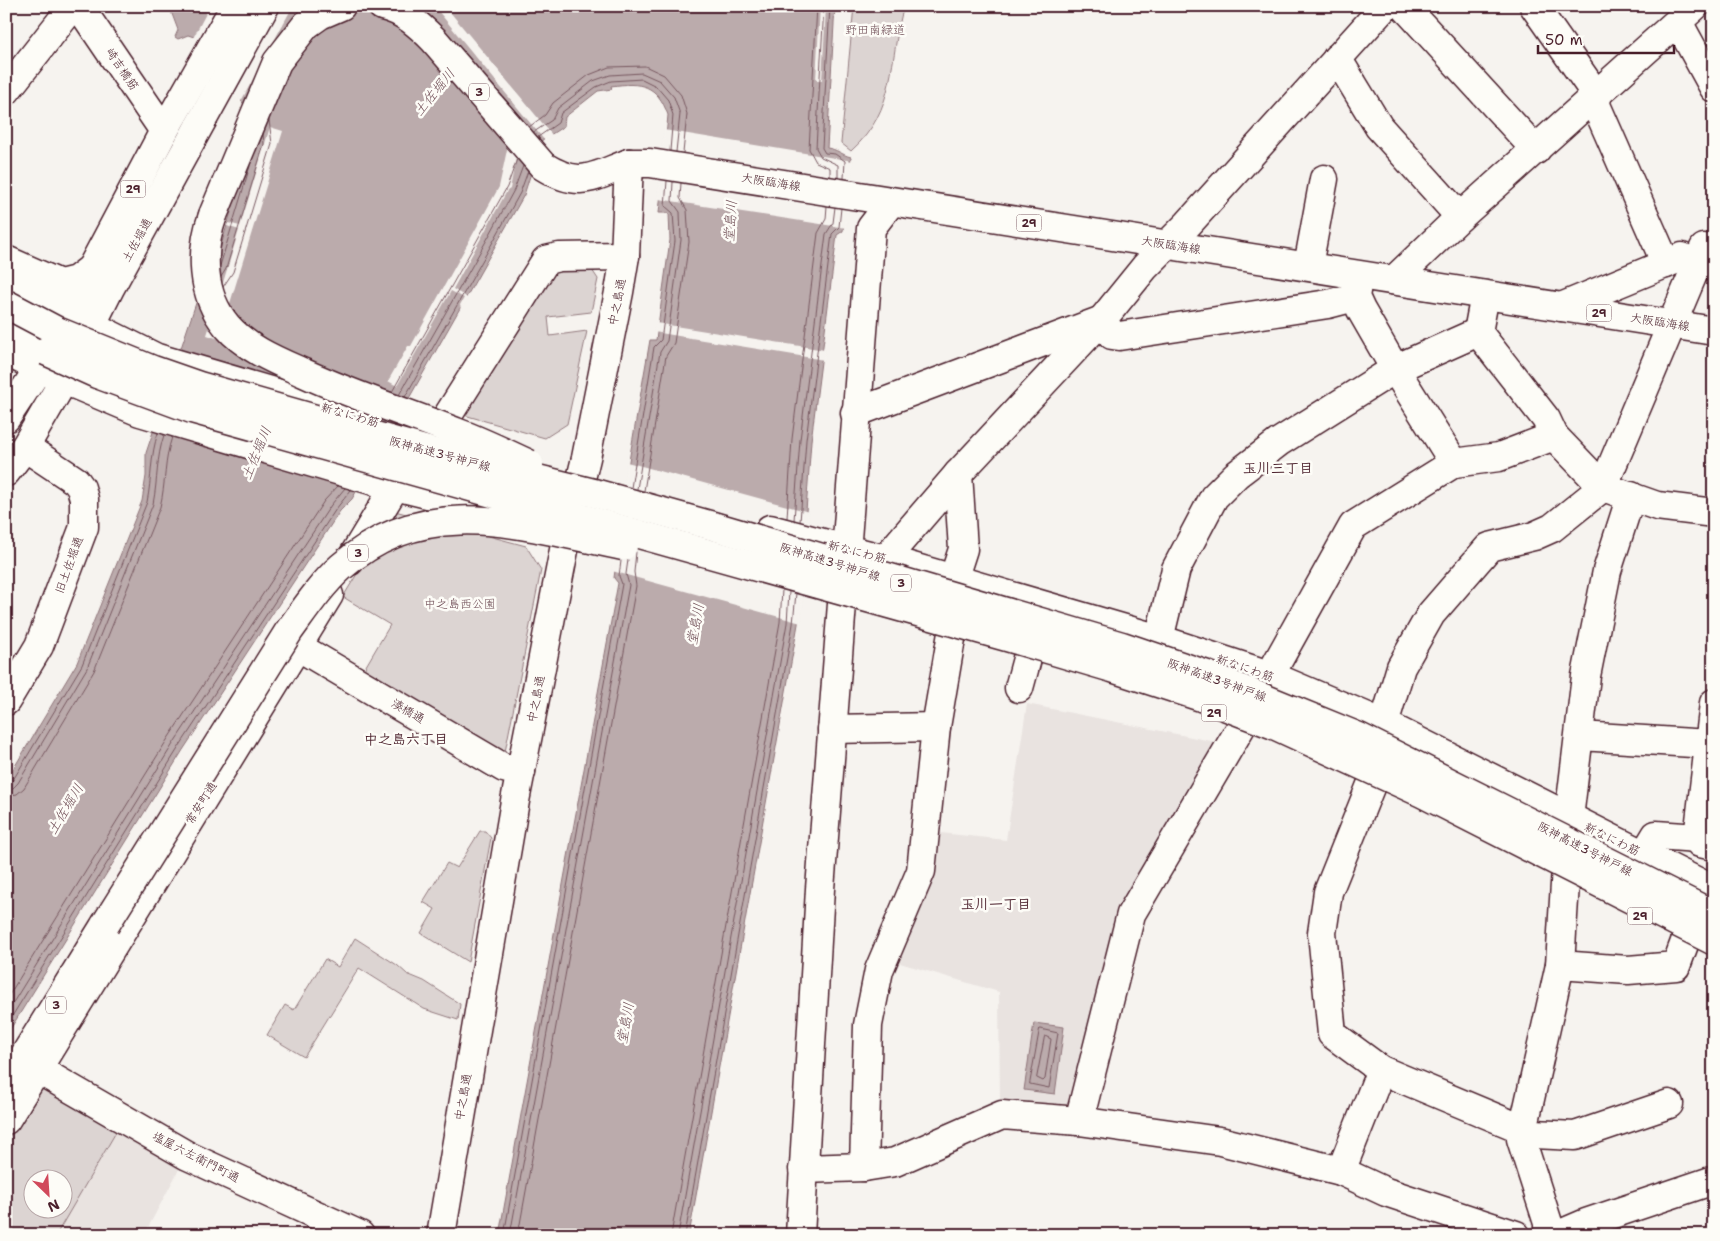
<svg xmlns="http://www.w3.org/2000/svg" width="1720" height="1241" font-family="'Shantell Sans','Klee One',sans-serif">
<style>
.built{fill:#e9e3e0;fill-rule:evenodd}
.green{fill:#dcd4d2;stroke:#937a7e;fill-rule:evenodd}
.water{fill:#bbabac;stroke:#8e7378}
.pier{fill:#f6f3ef}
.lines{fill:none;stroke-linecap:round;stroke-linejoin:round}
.shore{stroke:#77575f;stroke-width:1}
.minor-casing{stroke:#4a1f2b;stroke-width:31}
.major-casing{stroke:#4a1f2b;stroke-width:31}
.highway-casing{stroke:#4a1f2b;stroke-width:31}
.minor{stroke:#fdfcf7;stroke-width:28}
.major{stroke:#fdfcf7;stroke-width:28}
.highway{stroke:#fdfcf7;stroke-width:28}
.highway-bridge-casing{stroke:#4a1f2b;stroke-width:31;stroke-linecap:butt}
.highway-bridge{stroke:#fdfcf7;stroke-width:28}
.labels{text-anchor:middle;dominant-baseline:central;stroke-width:5;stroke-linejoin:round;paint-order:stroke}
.shield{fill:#fdfcf7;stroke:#806168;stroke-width:1}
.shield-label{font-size:11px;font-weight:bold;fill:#4a1f2b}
.park-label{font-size:12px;fill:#6e4c55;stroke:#fdfcf7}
.street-label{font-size:12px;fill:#4a1f2b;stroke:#fdfcf7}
.water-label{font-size:14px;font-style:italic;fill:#725058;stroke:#fdfcf7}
.neighbourhood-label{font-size:14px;font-weight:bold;fill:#4a1f2b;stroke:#fdfcf7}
</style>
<rect width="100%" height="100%" fill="#f6f3ef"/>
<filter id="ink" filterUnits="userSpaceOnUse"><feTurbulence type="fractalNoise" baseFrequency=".02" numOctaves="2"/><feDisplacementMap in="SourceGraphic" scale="10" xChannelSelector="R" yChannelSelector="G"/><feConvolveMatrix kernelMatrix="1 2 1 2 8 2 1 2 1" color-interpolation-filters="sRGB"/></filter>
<g filter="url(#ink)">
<g class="built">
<path d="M 1027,704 L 1216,742 L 1124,910 L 1075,1115 L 1000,1105 L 999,992 L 893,961 L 931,832 L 1006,840 Z"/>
<path d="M 38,1085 L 183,1162 L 144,1235 L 6,1235 L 6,1140 ZM 32,1178 L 62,1178 L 62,1208 L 32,1208 Z"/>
</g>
<g class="green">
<path d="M 854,6 L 904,6 C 888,60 898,109 851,151 L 841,143 Z"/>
<path d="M 549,267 L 592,270 L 598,279 L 591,312 L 548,317 L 550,336 L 587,331 L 567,424 L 545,438 L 457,413 Z"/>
<path d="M 395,511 L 526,546 L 541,570 L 505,752 L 502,754 L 363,671 L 390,625 L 343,597 Z"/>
<path d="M 480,831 L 485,831 L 491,838 L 468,962 L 421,933 L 435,909 L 423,902 L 447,863 L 457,868 Z"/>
<path d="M 355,938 L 397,965 L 407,974 L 424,981 L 460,1004 L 458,1020 L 424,1009 L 359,968 L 304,1057 L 267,1035 L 285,1005 L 294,1010 L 325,959 L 338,967 Z"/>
<path d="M 40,1086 L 119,1127 L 56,1235 L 6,1235 L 6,1143 ZM 32,1178 L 62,1178 L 62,1208 L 32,1208 Z"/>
</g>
<g class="water">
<path d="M 169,6 L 835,6 L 827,148 C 837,149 842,155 851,157 L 843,231 L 837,235 L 811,441 L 798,624 L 689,1235 L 499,1235 L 618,583 L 614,578 L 629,461 L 650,340 L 656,340 L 670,240 L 669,213 L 659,213 L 668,115 C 657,84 641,82 611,86 L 612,89 L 598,91 L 565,117 L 564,126 L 541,141 L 524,195 L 352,499 L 340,511 L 183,750 L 6,1036 L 6,781 L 77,663 L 142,501 L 146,476 L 146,453 L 199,294 L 215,266 L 244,168 L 248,110 L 194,37 L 188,35 L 178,39 L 175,37 L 178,30 Z"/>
<path d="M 1034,1023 L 1064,1027 L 1055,1094 L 1024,1090 Z"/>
</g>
<g class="pier">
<path d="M 210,6 L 293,6 L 240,103 L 192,40 Z"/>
<path d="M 434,6 L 445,6 L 553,136 L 545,141 Z"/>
<path d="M 820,6 L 826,6 L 822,80 L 816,80 Z"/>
<path d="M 270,127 L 283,131 L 219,339 L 207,335 L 239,230 L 227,226 L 228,223 L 240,226 Z"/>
<path d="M 664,130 L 853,161 L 846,228 L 658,199 Z"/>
<path d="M 508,145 L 518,147 L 510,189 L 507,191 L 453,289 L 466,297 L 467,300 L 461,310 L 460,305 L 464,298 L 451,291 L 397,386 L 388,381 L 408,346 L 411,346 L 499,187 Z"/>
<path d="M 656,323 L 825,350 L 824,360 L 654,332 Z"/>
<path d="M 627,462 L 809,512 L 801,623 L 612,571 Z"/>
</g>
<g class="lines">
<g class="shore">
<path d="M 817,6 L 809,149 L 816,162 L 830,168 L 830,176"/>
<path d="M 824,6 L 816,148 L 821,157 L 838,165 L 838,177"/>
<path d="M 830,6 L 822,148 L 825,153 L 835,154 L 845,161 L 844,178"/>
<path d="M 529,127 L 545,115 L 553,103 L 589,75 L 609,67 L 645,66 L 664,75 L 681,95 L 687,114 L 683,153"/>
<path d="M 534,132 L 552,120 L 558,108 L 593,81 L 610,75 L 642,73 L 660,81 L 674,97 L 680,114 L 676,152"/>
<path d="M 538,137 L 558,123 L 561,113 L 596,87 L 611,81 L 642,79 L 656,86 L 668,100 L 673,115 L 670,151"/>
<path d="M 220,266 L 250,166"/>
<path d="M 221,277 L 226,269 L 264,144 L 263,133"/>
<path d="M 223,287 L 233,272 L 272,144 L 269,120"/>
<path d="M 392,392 L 507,187 L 517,159"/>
<path d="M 399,395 L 489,236 L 514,190 L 523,166"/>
<path d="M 405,397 L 494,240 L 520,193 L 528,171"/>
<path d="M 631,488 L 654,347 L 661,340 L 675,241 L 673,213 L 665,206 L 667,181"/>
<path d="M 637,489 L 660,352 L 667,341 L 681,240 L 680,212 L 672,201 L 673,182"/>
<path d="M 644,491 L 666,356 L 674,343 L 689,242 L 687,210 L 680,198 L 681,183"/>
<path d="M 787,518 L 792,439 L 818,233 L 826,219 L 827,206"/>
<path d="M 794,520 L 800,440 L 826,234 L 833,223 L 835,207"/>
<path d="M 800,522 L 806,440 L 832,234 L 839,227 L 841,208"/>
<path d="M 6,783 L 13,780 L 82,665 L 147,502 C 152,478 150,456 158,433"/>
<path d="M 6,789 L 13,788 L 18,783 L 87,668 L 153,504 C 158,479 156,459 164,435"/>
<path d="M 6,796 L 17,794 L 24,788 L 94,671 L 160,507 C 166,483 164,460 172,437"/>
<path d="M 6,1000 L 167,740 L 324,501 L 338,486"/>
<path d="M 6,1014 L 173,744 L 331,505 L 345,488"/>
<path d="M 6,1026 L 179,747 L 336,509 L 351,490"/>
<path d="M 1040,1029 L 1058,1033 L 1049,1088 L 1030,1084 Z"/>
<path d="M 1045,1036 L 1051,1039 L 1045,1079 L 1043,1081 L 1037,1078 Z"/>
<path d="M 504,1235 L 622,584 L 619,576 L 621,561"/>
<path d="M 510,1235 L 629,585 L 626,574 L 628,560"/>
<path d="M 518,1235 L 636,586 L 634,572 L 636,552"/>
<path d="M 671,1235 L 780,622 L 782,590"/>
<path d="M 678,1235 L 787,623 L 789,592"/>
<path d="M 685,1235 L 793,624 L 796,593"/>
</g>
<defs>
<g id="minor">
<path d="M 79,6 L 164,131"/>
<path d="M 1404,6 L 1536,150"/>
<path d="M 1534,6 L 1597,96 L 1596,105 L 1666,264"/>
<path d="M 1678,22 L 1714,88"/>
<path d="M 1337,58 L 1379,127 L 1460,217"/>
<path d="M 6,91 L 73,6"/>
<path d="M 6,260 L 60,284 L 76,280 L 89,270"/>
<path d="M 1308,266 L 1324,179"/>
<path d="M 1358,279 L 1355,297 L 1361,310 L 1395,369 L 1454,463"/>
<path d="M 1394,280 L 1460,217 L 1695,6"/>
<path d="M 1485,295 L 1478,332 L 1546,419 L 1554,436 L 1603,487 L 1657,506 L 1714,513"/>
<path d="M 1561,307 L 1682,257"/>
<path d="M 91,325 L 157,358 L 362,418"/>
<path d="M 855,413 L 1102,320 L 1112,335 L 1119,336 L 1328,304 L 1355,297"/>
<path d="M 6,418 L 39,368"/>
<path d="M 433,439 L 546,260 L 559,257 L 625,256"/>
<path d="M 6,472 L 25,447 L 64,380 L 140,412 L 374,481 L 517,516"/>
<path d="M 770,529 L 846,549"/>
<path d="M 885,559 L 958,474 L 1102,320 L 1145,267 L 1188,224 L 1385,6"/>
<path d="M 350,561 L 396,485"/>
<path d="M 953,580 L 963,549 L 958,474"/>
<path d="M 1159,639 L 1176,569 L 1214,497 L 1236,475 L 1279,442 L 1395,369 L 1478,332"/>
<path d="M 297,646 L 504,768 L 521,772"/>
<path d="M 1019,688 L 1028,655"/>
<path d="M 6,701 L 39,646 L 84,527 L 84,499 L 81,488 L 76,481 L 25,447"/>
<path d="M 1714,703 L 1698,838 L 1700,843 L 1714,846"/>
<path d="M 1384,724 L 1401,667 L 1431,614 L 1489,547 L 1534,536 L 1552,528 L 1603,487 L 1704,248"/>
<path d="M 832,729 L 936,727"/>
<path d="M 1580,736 L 1709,744"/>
<path d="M 1373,780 L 1328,892 L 1322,933 L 1332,1034 L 1381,1070 L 1534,1134 L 1575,1136 L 1669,1104"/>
<path d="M 1644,855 L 1656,835 L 1698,838"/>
<path d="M 1560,965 L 1628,970 L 1676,966 L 1686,939"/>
<path d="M 37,1069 L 188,1156 L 360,1235"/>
<path d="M 6,1120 L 329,595"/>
<path d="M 1079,1121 L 1131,914 L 1244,722 L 1353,526 L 1454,463 L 1499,457 L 1554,436"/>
<path d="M 864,1167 L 868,1025 L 879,970 L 921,871 L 936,727 L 952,633"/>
<path d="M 803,1169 L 864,1167 L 895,1162 L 1002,1115 L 1079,1121 L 1220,1141 L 1341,1171 L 1386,1192 L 1516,1235"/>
<path d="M 1341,1171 L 1381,1070"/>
<path d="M 441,1235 L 515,801 L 564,550 L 586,458 L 619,292 L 625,256 L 629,163"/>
<path d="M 800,1235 L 820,889 L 871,228 L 891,202"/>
<path d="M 1548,1235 L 1548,1223 L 1521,1139 L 1560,965 L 1569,818 L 1586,676 L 1607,571 L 1631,496"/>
<path d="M 1558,1235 L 1586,1223 L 1714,1180"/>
</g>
<g id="major">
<path d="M 629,163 L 650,163 L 1714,331"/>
<path d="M 6,284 L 83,321"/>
<path d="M 6,352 L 64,380 L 110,288 L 265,6"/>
<path d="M 47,352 L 164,131 L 235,6"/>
<path d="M 846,549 L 885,559 L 1159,639 L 1269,675 L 1384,724 L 1714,890"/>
</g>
<g id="highway">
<path d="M 382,6 C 403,10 420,26 434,40 L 543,166 C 580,189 592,177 629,163"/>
<path d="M 213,215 L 277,62 L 306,25 L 320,15 L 341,6"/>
<path d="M 6,331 L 46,351"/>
<path d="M 6,1085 L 105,925"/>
</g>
</defs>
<use href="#minor" class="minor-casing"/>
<use href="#major" class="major-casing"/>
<use href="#highway" class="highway-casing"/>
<use href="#minor" class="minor"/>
<use href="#major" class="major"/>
<use href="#highway" class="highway"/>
<defs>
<g id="highway-bridge">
<path d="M 213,215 C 200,251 201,295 227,326 C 247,349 277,361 304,373 C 354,396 405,412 456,432 C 481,441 505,453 529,464"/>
<path d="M 6,304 L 57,331 L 153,370 L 199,386 L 449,457 L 594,493 L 713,526 L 1122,646 L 1207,675 L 1359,737 L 1714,915"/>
<path d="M 46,351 L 97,374 L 192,409 L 1007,637 L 1112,668 L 1201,697 L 1274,725 L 1422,793 L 1714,941"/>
<path d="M 105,925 L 289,631 C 305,609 321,585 341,567 C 426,491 525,526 623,546"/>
</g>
</defs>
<use href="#highway-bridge" class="highway-bridge-casing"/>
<use href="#highway-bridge" class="highway-bridge"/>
</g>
</g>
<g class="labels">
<g class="shield">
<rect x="469" y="83.5" width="20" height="17" rx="4"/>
<rect x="120.5" y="180.5" width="25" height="17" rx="4"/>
<rect x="1016.5" y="214.5" width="25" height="17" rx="4"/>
<rect x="1586.5" y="304.5" width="25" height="17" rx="4"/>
<rect x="348" y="544.5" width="20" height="17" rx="4"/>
<rect x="891" y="574.5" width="20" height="17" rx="4"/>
<rect x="1201.5" y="704.5" width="25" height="17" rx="4"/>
<rect x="1627.5" y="907.5" width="25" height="17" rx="4"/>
<rect x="46" y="996.5" width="20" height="17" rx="4"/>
</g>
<g class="shield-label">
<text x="479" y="92">3</text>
<text x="133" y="189">29</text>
<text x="1029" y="223">29</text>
<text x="1599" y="313">29</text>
<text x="358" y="553">3</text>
<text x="901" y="583">3</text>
<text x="1214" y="713">29</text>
<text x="1640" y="916">29</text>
<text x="56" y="1005">3</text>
</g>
<g class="park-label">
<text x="875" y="30">野田南緑道</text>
<text x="460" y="604">中之島西公園</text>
</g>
<g class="street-label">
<text transform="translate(122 69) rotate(56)">崎吉橋筋</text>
<text transform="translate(771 182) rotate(9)">大阪臨海線</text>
<text transform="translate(137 240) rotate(-61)">土佐堀通</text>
<text transform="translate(1171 245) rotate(9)">大阪臨海線</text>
<text transform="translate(617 302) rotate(-79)">中之島通</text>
<text transform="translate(1660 322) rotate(9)">大阪臨海線</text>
<text transform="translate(350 415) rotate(16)">新なにわ筋</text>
<text transform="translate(440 454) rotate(15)">阪神高速3号神戸線</text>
<text transform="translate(857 552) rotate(14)">新なにわ筋</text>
<text transform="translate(830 562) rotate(17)">阪神高速3号神戸線</text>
<text transform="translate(69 565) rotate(-70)">旧土佐堀通</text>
<text transform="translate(1245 668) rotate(19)">新なにわ筋</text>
<text transform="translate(1217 680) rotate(20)">阪神高速3号神戸線</text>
<text transform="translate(536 699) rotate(-79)">中之島通</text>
<text transform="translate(408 711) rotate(30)">湊橋通</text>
<text transform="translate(201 803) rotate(-58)">常安町通</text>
<text transform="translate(1612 839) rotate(26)">新なにわ筋</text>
<text transform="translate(1585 849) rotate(27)">阪神高速3号神戸線</text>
<text transform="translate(463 1097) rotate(-80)">中之島通</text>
<text transform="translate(196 1157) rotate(27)">塩屋六左衛門町通</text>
</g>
<g class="water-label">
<text transform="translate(434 92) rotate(-51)">土佐堀川</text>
<text transform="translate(730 221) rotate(-86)">堂島川</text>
<text transform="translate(256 453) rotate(-67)">土佐堀川</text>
<text transform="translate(695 624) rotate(-80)">堂島川</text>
<text transform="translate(65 809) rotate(-59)">土佐堀川</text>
<text transform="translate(625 1023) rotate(-80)">堂島川</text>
</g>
<g class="neighbourhood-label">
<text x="1278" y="468">玉川三丁目</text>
<text x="406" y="739">中之島六丁目</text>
<text x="996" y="904">玉川一丁目</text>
</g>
</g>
<rect width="1720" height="1241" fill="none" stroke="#fdfcf7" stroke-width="25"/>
<rect x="12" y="12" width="1695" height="1216" fill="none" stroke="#4a1f2b" stroke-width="2" filter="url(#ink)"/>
<g transform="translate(48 1194) rotate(155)"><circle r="24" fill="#fdfcf7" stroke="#b5a4a5"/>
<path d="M0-4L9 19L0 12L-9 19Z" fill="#d1495b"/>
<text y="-8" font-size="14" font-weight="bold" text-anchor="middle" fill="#4a1f2b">N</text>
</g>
<path d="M1538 45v8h136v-8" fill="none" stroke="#4a1f2b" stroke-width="2.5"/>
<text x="1545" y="45" font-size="15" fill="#4a1f2b" stroke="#fdfcf7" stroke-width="4" paint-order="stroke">50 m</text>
</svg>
